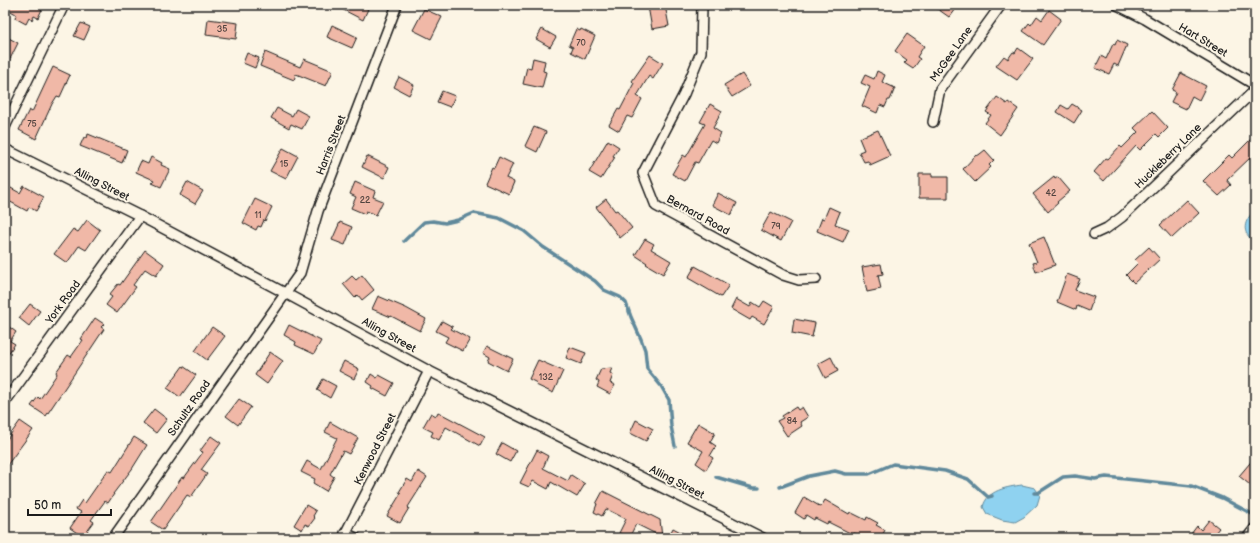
<svg xmlns="http://www.w3.org/2000/svg" width="1260" height="543" font-family="'Balsamiq Sans',sans-serif">
<style>
.water{fill:#8fd2f0;stroke:#61899b}
.lines{fill:none;stroke-linecap:round;stroke-linejoin:round}
.stream{stroke:#61899b;stroke-width:3.5}
.building{fill:#f0b8a7;stroke:#1c1c1c}
.minor-casing{stroke:#1c1c1c;stroke-width:12}
.minor{stroke:#fcf5e5;stroke-width:9}
.labels{text-anchor:middle;dominant-baseline:central;stroke-width:4;stroke-linejoin:round;paint-order:stroke}
.number-label{font-size:9px;fill:#51433f}
.street-label{font-size:11px;fill:#1c1c1c;stroke:#fcf5e5}
</style>
<rect width="100%" height="100%" fill="#fcf5e5"/>
<filter id="ink" filterUnits="userSpaceOnUse"><feTurbulence type="fractalNoise" baseFrequency=".025" numOctaves="2"/><feDisplacementMap in="SourceGraphic" scale="8" xChannelSelector="R" yChannelSelector="G"/><feConvolveMatrix kernelMatrix="1 2 1 2 8 2 1 2 1" color-interpolation-filters="sRGB"/></filter>
<g filter="url(#ink)">
<g class="water">
<path d="M 1255,210 L 1255,242 C 1240,232 1244,221 1255,210 Z"/>
<path d="M 1022,485 L 1035,488 L 1040,495 L 1037,505 L 1024,517 L 1015,522 L 1002,520 L 987,514 L 983,507 C 987,490 1007,487 1022,485 Z"/>
</g>
<g class="lines">
<g class="stream">
<path d="M 404,241 L 424,222 L 433,221 L 445,223 L 458,220 L 474,213 L 499,218 L 524,231 L 543,247 L 595,281 L 604,290 L 620,297 L 626,303 L 631,317 L 641,339 L 645,350 L 647,369 L 661,386 L 669,400 L 671,426 L 675,446"/>
<path d="M 716,477 L 753,488 L 759,488"/>
<path d="M 780,487 L 809,476 L 835,471 L 846,474 L 869,474 L 893,464 L 945,471 L 968,479 L 988,497 L 992,496"/>
<path d="M 1034,493 L 1038,493 L 1063,477 L 1075,476 L 1095,479 L 1106,477 L 1145,481 L 1191,486 L 1222,498 L 1254,515"/>
</g>
</g>
<g class="building">
<path d="M 5,5 L 44,5 L 38,18 L 34,16 L 32,20 L 29,18 L 26,24 L 15,18 L 16,14 L 5,8 Z"/>
<path d="M 334,5 L 362,5 L 368,9 L 363,20 Z"/>
<path d="M 655,5 L 665,5 L 669,26 L 652,29 L 648,6 Z"/>
<path d="M 932,5 L 958,5 L 949,17 Z"/>
<path d="M 424,9 L 442,17 L 431,39 L 413,30 Z"/>
<path d="M 1049,10 L 1061,19 L 1043,45 L 1023,31 L 1029,23 L 1031,25 L 1037,16 L 1042,20 Z"/>
<path d="M 208,19 L 238,23 L 236,39 L 206,35 Z"/>
<path d="M 81,23 L 90,27 L 84,40 L 74,36 Z"/>
<path d="M 332,25 L 357,37 L 352,48 L 327,37 Z"/>
<path d="M 542,29 L 556,37 L 550,47 L 536,39 Z"/>
<path d="M 576,29 L 580,31 L 581,29 L 595,36 L 585,59 L 571,52 L 573,47 L 569,45 Z"/>
<path d="M 907,34 L 924,46 L 917,57 L 920,59 L 913,69 L 904,63 L 907,60 L 895,51 Z"/>
<path d="M 5,36 L 18,43 L 5,69 Z"/>
<path d="M 1117,40 L 1127,45 L 1118,66 L 1114,64 L 1109,74 L 1095,68 L 1101,56 L 1106,59 L 1113,44 L 1115,45 Z"/>
<path d="M 1018,48 L 1033,59 L 1017,80 L 996,66 L 1004,56 L 1008,59 L 1013,52 L 1015,53 Z"/>
<path d="M 265,52 L 300,67 L 304,59 L 333,71 L 326,86 L 296,74 L 294,80 L 260,66 Z"/>
<path d="M 247,53 L 259,58 L 255,68 L 243,63 Z"/>
<path d="M 650,55 L 663,63 L 653,79 L 649,76 L 637,96 L 642,99 L 632,118 L 627,116 L 619,131 L 609,125 L 618,109 L 620,110 L 634,83 L 632,81 Z"/>
<path d="M 533,58 L 545,61 L 543,71 L 546,72 L 542,88 L 523,84 L 527,67 L 531,68 Z"/>
<path d="M 53,67 L 70,75 L 60,97 L 57,96 L 52,104 L 36,139 L 19,130 L 29,110 L 32,112 Z"/>
<path d="M 877,71 L 885,75 L 882,82 L 895,88 L 890,100 L 888,100 L 885,107 L 880,105 L 877,113 L 862,106 L 870,87 L 861,83 L 865,75 L 874,79 Z"/>
<path d="M 1181,73 L 1206,86 L 1199,100 L 1192,96 L 1186,109 L 1171,102 L 1176,92 L 1172,90 Z"/>
<path d="M 742,74 L 750,86 L 732,97 L 724,85 Z"/>
<path d="M 399,77 L 414,85 L 409,95 L 394,87 Z"/>
<path d="M 442,91 L 455,96 L 450,107 L 437,102 Z"/>
<path d="M 997,97 L 1007,104 L 1008,102 L 1018,109 L 1000,135 L 985,123 L 991,115 L 986,112 Z"/>
<path d="M 710,104 L 722,111 L 713,128 L 721,133 L 716,143 L 711,140 L 698,163 L 695,162 L 685,181 L 672,174 L 683,155 L 686,157 L 705,124 L 700,122 Z"/>
<path d="M 1072,104 L 1082,110 L 1074,123 L 1057,112 L 1061,105 L 1068,109 Z"/>
<path d="M 277,108 L 292,116 L 296,109 L 309,116 L 302,129 L 291,124 L 289,128 L 271,118 Z"/>
<path d="M 1152,111 L 1168,128 L 1159,137 L 1156,134 L 1140,150 L 1136,146 L 1104,181 L 1094,172 L 1106,158 L 1108,159 L 1120,146 L 1122,148 L 1138,132 L 1134,128 Z"/>
<path d="M 534,127 L 546,132 L 537,152 L 525,146 Z"/>
<path d="M 878,130 L 890,156 L 870,165 L 868,161 L 864,162 L 859,152 L 864,150 L 859,138 Z"/>
<path d="M 88,134 L 127,150 L 122,163 L 80,146 L 84,137 L 87,138 Z"/>
<path d="M 1255,135 L 1255,161 L 1251,157 L 1227,180 L 1231,185 L 1219,196 L 1203,181 L 1229,155 L 1232,158 Z"/>
<path d="M 608,140 L 619,147 L 613,156 L 615,157 L 601,179 L 589,172 Z"/>
<path d="M 283,148 L 298,156 L 286,179 L 270,171 Z"/>
<path d="M 985,150 L 994,160 L 989,165 L 991,167 L 975,182 L 963,169 L 976,155 L 977,156 L 980,154 Z"/>
<path d="M 367,156 L 389,167 L 384,178 L 362,167 Z"/>
<path d="M 151,157 L 162,163 L 161,165 L 170,169 L 161,187 L 152,183 L 154,180 L 136,172 L 141,161 L 148,164 Z"/>
<path d="M 499,157 L 513,164 L 506,178 L 514,182 L 509,194 L 485,183 L 492,167 L 494,168 Z"/>
<path d="M 919,174 L 932,174 L 932,177 L 948,177 L 948,198 L 919,198 Z"/>
<path d="M 1054,177 L 1055,179 L 1058,177 L 1070,191 L 1057,202 L 1058,203 L 1048,212 L 1033,194 Z"/>
<path d="M 187,182 L 203,191 L 195,204 L 180,195 Z"/>
<path d="M 355,182 L 375,191 L 373,197 L 383,201 L 376,215 L 366,211 L 365,214 L 351,208 L 356,197 L 350,194 Z"/>
<path d="M 24,186 L 44,197 L 36,211 L 29,207 L 27,211 L 5,199 L 5,193 L 9,187 L 20,193 Z"/>
<path d="M 718,193 L 737,203 L 731,215 L 712,205 Z"/>
<path d="M 255,199 L 272,207 L 265,221 L 264,220 L 261,227 L 258,226 L 256,230 L 243,223 Z"/>
<path d="M 606,199 L 615,211 L 617,210 L 632,228 L 620,238 L 596,207 Z"/>
<path d="M 1187,200 L 1199,213 L 1172,238 L 1160,225 Z"/>
<path d="M 829,207 L 840,212 L 835,224 L 849,229 L 843,242 L 817,231 L 822,218 L 824,219 Z"/>
<path d="M 771,212 L 791,222 L 781,241 L 761,230 Z"/>
<path d="M 87,220 L 100,230 L 86,250 L 79,246 L 67,263 L 54,254 L 73,229 L 78,232 Z"/>
<path d="M 340,222 L 352,227 L 345,245 L 332,240 Z"/>
<path d="M 1044,237 L 1055,265 L 1036,272 L 1033,263 L 1037,262 L 1029,243 Z"/>
<path d="M 645,239 L 654,244 L 651,249 L 671,261 L 663,274 L 646,264 L 647,263 L 635,255 Z"/>
<path d="M 1149,247 L 1160,259 L 1134,283 L 1126,275 L 1138,263 L 1135,260 Z"/>
<path d="M 145,250 L 164,264 L 156,276 L 145,269 L 133,285 L 136,287 L 117,313 L 106,305 L 112,297 L 109,295 L 118,284 L 120,285 Z"/>
<path d="M 881,264 L 883,274 L 878,275 L 881,289 L 867,292 L 862,267 Z"/>
<path d="M 695,266 L 729,285 L 721,297 L 688,278 Z"/>
<path d="M 1067,274 L 1080,279 L 1075,290 L 1094,297 L 1089,311 L 1077,306 L 1076,310 L 1057,302 Z"/>
<path d="M 362,275 L 374,290 L 362,300 L 358,295 L 355,298 L 343,284 L 352,276 L 356,280 Z"/>
<path d="M 378,296 L 406,308 L 426,319 L 420,331 L 391,316 L 391,317 L 372,309 Z"/>
<path d="M 736,299 L 750,307 L 752,302 L 760,307 L 764,301 L 774,307 L 764,324 L 752,317 L 750,320 L 731,309 Z"/>
<path d="M 30,304 L 40,311 L 29,326 L 19,318 Z"/>
<path d="M 95,318 L 104,324 L 101,327 L 104,329 L 46,416 L 31,406 L 38,397 L 40,399 L 57,374 L 56,372 L 68,355 L 71,357 L 83,340 L 81,339 Z"/>
<path d="M 794,319 L 815,323 L 812,337 L 792,333 Z"/>
<path d="M 442,321 L 453,327 L 451,329 L 470,339 L 463,351 L 445,342 L 448,337 L 436,331 Z"/>
<path d="M 5,324 L 16,332 L 10,341 L 15,344 L 5,358 Z"/>
<path d="M 289,325 L 321,341 L 314,354 L 295,345 L 296,342 L 284,335 Z"/>
<path d="M 212,327 L 225,336 L 207,360 L 195,351 Z"/>
<path d="M 487,346 L 513,359 L 507,371 L 488,361 L 490,357 L 483,353 Z"/>
<path d="M 570,347 L 586,353 L 581,364 L 566,358 Z"/>
<path d="M 270,352 L 283,361 L 267,384 L 255,375 Z"/>
<path d="M 831,357 L 838,371 L 825,378 L 818,364 Z"/>
<path d="M 538,360 L 563,371 L 553,393 L 536,385 L 537,383 L 529,379 Z"/>
<path d="M 344,361 L 359,369 L 354,379 L 339,371 Z"/>
<path d="M 183,366 L 196,375 L 180,397 L 167,388 Z"/>
<path d="M 612,368 L 610,373 L 613,375 L 610,383 L 615,385 L 610,394 L 597,387 L 599,382 L 596,380 L 601,369 Z"/>
<path d="M 371,374 L 377,378 L 379,375 L 394,383 L 387,396 L 372,388 L 373,386 L 367,382 Z"/>
<path d="M 323,379 L 336,386 L 330,398 L 317,390 Z"/>
<path d="M 239,399 L 251,407 L 238,425 L 226,416 Z"/>
<path d="M 796,407 L 798,410 L 802,407 L 808,417 L 800,422 L 802,426 L 787,436 L 777,421 L 783,418 L 782,416 Z"/>
<path d="M 154,409 L 167,419 L 156,433 L 143,423 Z"/>
<path d="M 438,412 L 485,437 L 480,446 L 446,427 L 439,440 L 431,436 L 433,432 L 423,427 L 431,413 L 436,416 Z"/>
<path d="M 636,420 L 653,429 L 646,441 L 630,433 Z"/>
<path d="M 20,421 L 33,430 L 5,468 L 5,442 Z"/>
<path d="M 330,422 L 358,438 L 349,454 L 343,451 L 330,474 L 334,477 L 326,491 L 313,483 L 315,479 L 301,472 L 307,461 L 321,469 L 337,438 L 325,432 Z"/>
<path d="M 698,423 L 715,433 L 710,442 L 716,446 L 710,456 L 713,458 L 706,470 L 696,463 L 703,451 L 687,442 Z"/>
<path d="M 211,436 L 221,443 L 201,470 L 207,474 L 191,497 L 187,495 L 163,530 L 151,522 L 182,477 L 184,478 L 203,452 L 200,451 Z"/>
<path d="M 134,437 L 147,445 L 132,469 L 113,494 L 114,494 L 108,503 L 105,501 L 91,520 L 94,522 L 83,537 L 70,528 L 81,512 L 76,509 L 82,500 L 85,503 L 108,470 L 112,472 Z"/>
<path d="M 502,443 L 516,451 L 510,462 L 496,454 Z"/>
<path d="M 537,450 L 548,456 L 543,468 L 568,481 L 571,475 L 585,484 L 577,497 L 551,482 L 548,489 L 533,481 L 529,487 L 520,483 Z"/>
<path d="M 1255,457 L 1255,489 L 1239,476 Z"/>
<path d="M 418,471 L 427,477 L 408,507 L 409,508 L 400,523 L 387,516 L 401,493 L 399,492 L 407,479 L 412,482 Z"/>
<path d="M 603,491 L 660,520 L 662,537 L 636,524 L 629,538 L 619,533 L 626,519 L 606,509 L 602,516 L 594,512 L 597,504 L 596,504 Z"/>
<path d="M 804,497 L 821,507 L 825,500 L 849,514 L 850,512 L 866,520 L 867,517 L 878,523 L 876,525 L 885,530 L 881,538 L 864,538 L 854,533 L 852,534 L 828,522 L 827,524 L 815,518 L 814,520 L 806,515 L 804,519 L 795,513 Z"/>
<path d="M 306,505 L 316,511 L 313,516 L 315,518 L 309,526 L 305,524 L 302,530 L 294,525 Z"/>
<path d="M 1209,520 L 1219,528 L 1211,538 L 1188,538 L 1197,526 L 1201,530 Z"/>
<path d="M 673,528 L 692,538 L 668,538 Z"/>
</g>
<g class="lines">
<defs>
<g id="minor">
<path d="M 702,5 L 701,52 L 684,94 L 643,173 L 656,206 L 783,275 L 799,280 L 816,279"/>
<path d="M 1117,5 L 1145,19 L 1255,85"/>
<path d="M 933,122 L 940,89 L 1001,5"/>
<path d="M 5,127 L 64,5"/>
<path d="M 5,149 L 140,216 L 285,293 L 429,371 L 763,538"/>
<path d="M 1094,234 L 1107,228 L 1122,217 L 1255,90"/>
<path d="M 5,402 L 140,216"/>
<path d="M 345,533 L 356,538"/>
<path d="M 113,538 L 300,273 L 318,211 L 397,5"/>
<path d="M 343,538 L 429,371"/>
<path d="M 1247,538 L 1255,528"/>
</g>
</defs>
<use href="#minor" class="minor-casing"/>
<use href="#minor" class="minor"/>
</g>
</g>
<g class="labels">
<g class="number-label">
<text x="222" y="29">35</text>
<text x="581" y="43">70</text>
<text x="32" y="124">75</text>
<text x="284" y="164">15</text>
<text x="1051" y="193">42</text>
<text x="365" y="200">22</text>
<text x="258" y="215">11</text>
<text x="776" y="226">79</text>
<text x="546" y="377">132</text>
<text x="792" y="421">84</text>
</g>
<g class="street-label">
<text transform="translate(1203 40) rotate(31)">Hart Street</text>
<text transform="translate(951 54) rotate(-55)">McGee Lane</text>
<text transform="translate(331 145) rotate(-69)">Harris Street</text>
<text transform="translate(1168 156) rotate(-44)">Huckleberry Lane</text>
<text transform="translate(102 184) rotate(27)">Alling Street</text>
<text transform="translate(698 215) rotate(29)">Bernard Road</text>
<text transform="translate(63 302) rotate(-54)">York Road</text>
<text transform="translate(389 335) rotate(29)">Alling Street</text>
<text transform="translate(189 408) rotate(-55)">Schultz Road</text>
<text transform="translate(375 449) rotate(-63)">Kenwood Street</text>
<text transform="translate(677 482) rotate(27)">Alling Street</text>
</g>
</g>
<rect width="1260" height="543" fill="none" stroke="#fcf5e5" stroke-width="20"/>
<rect x="10" y="10" width="1240" height="523" fill="none" stroke="#1c1c1c" stroke-width="1.5" filter="url(#ink)"/>
<path d="M28 509v6h83v-6" fill="none" stroke="#1c1c1c" stroke-width="2"/>
<text x="34" y="509" font-size="12" fill="#1c1c1c" stroke="#fcf5e5" stroke-width="3" paint-order="stroke">50 m</text>
</svg>
